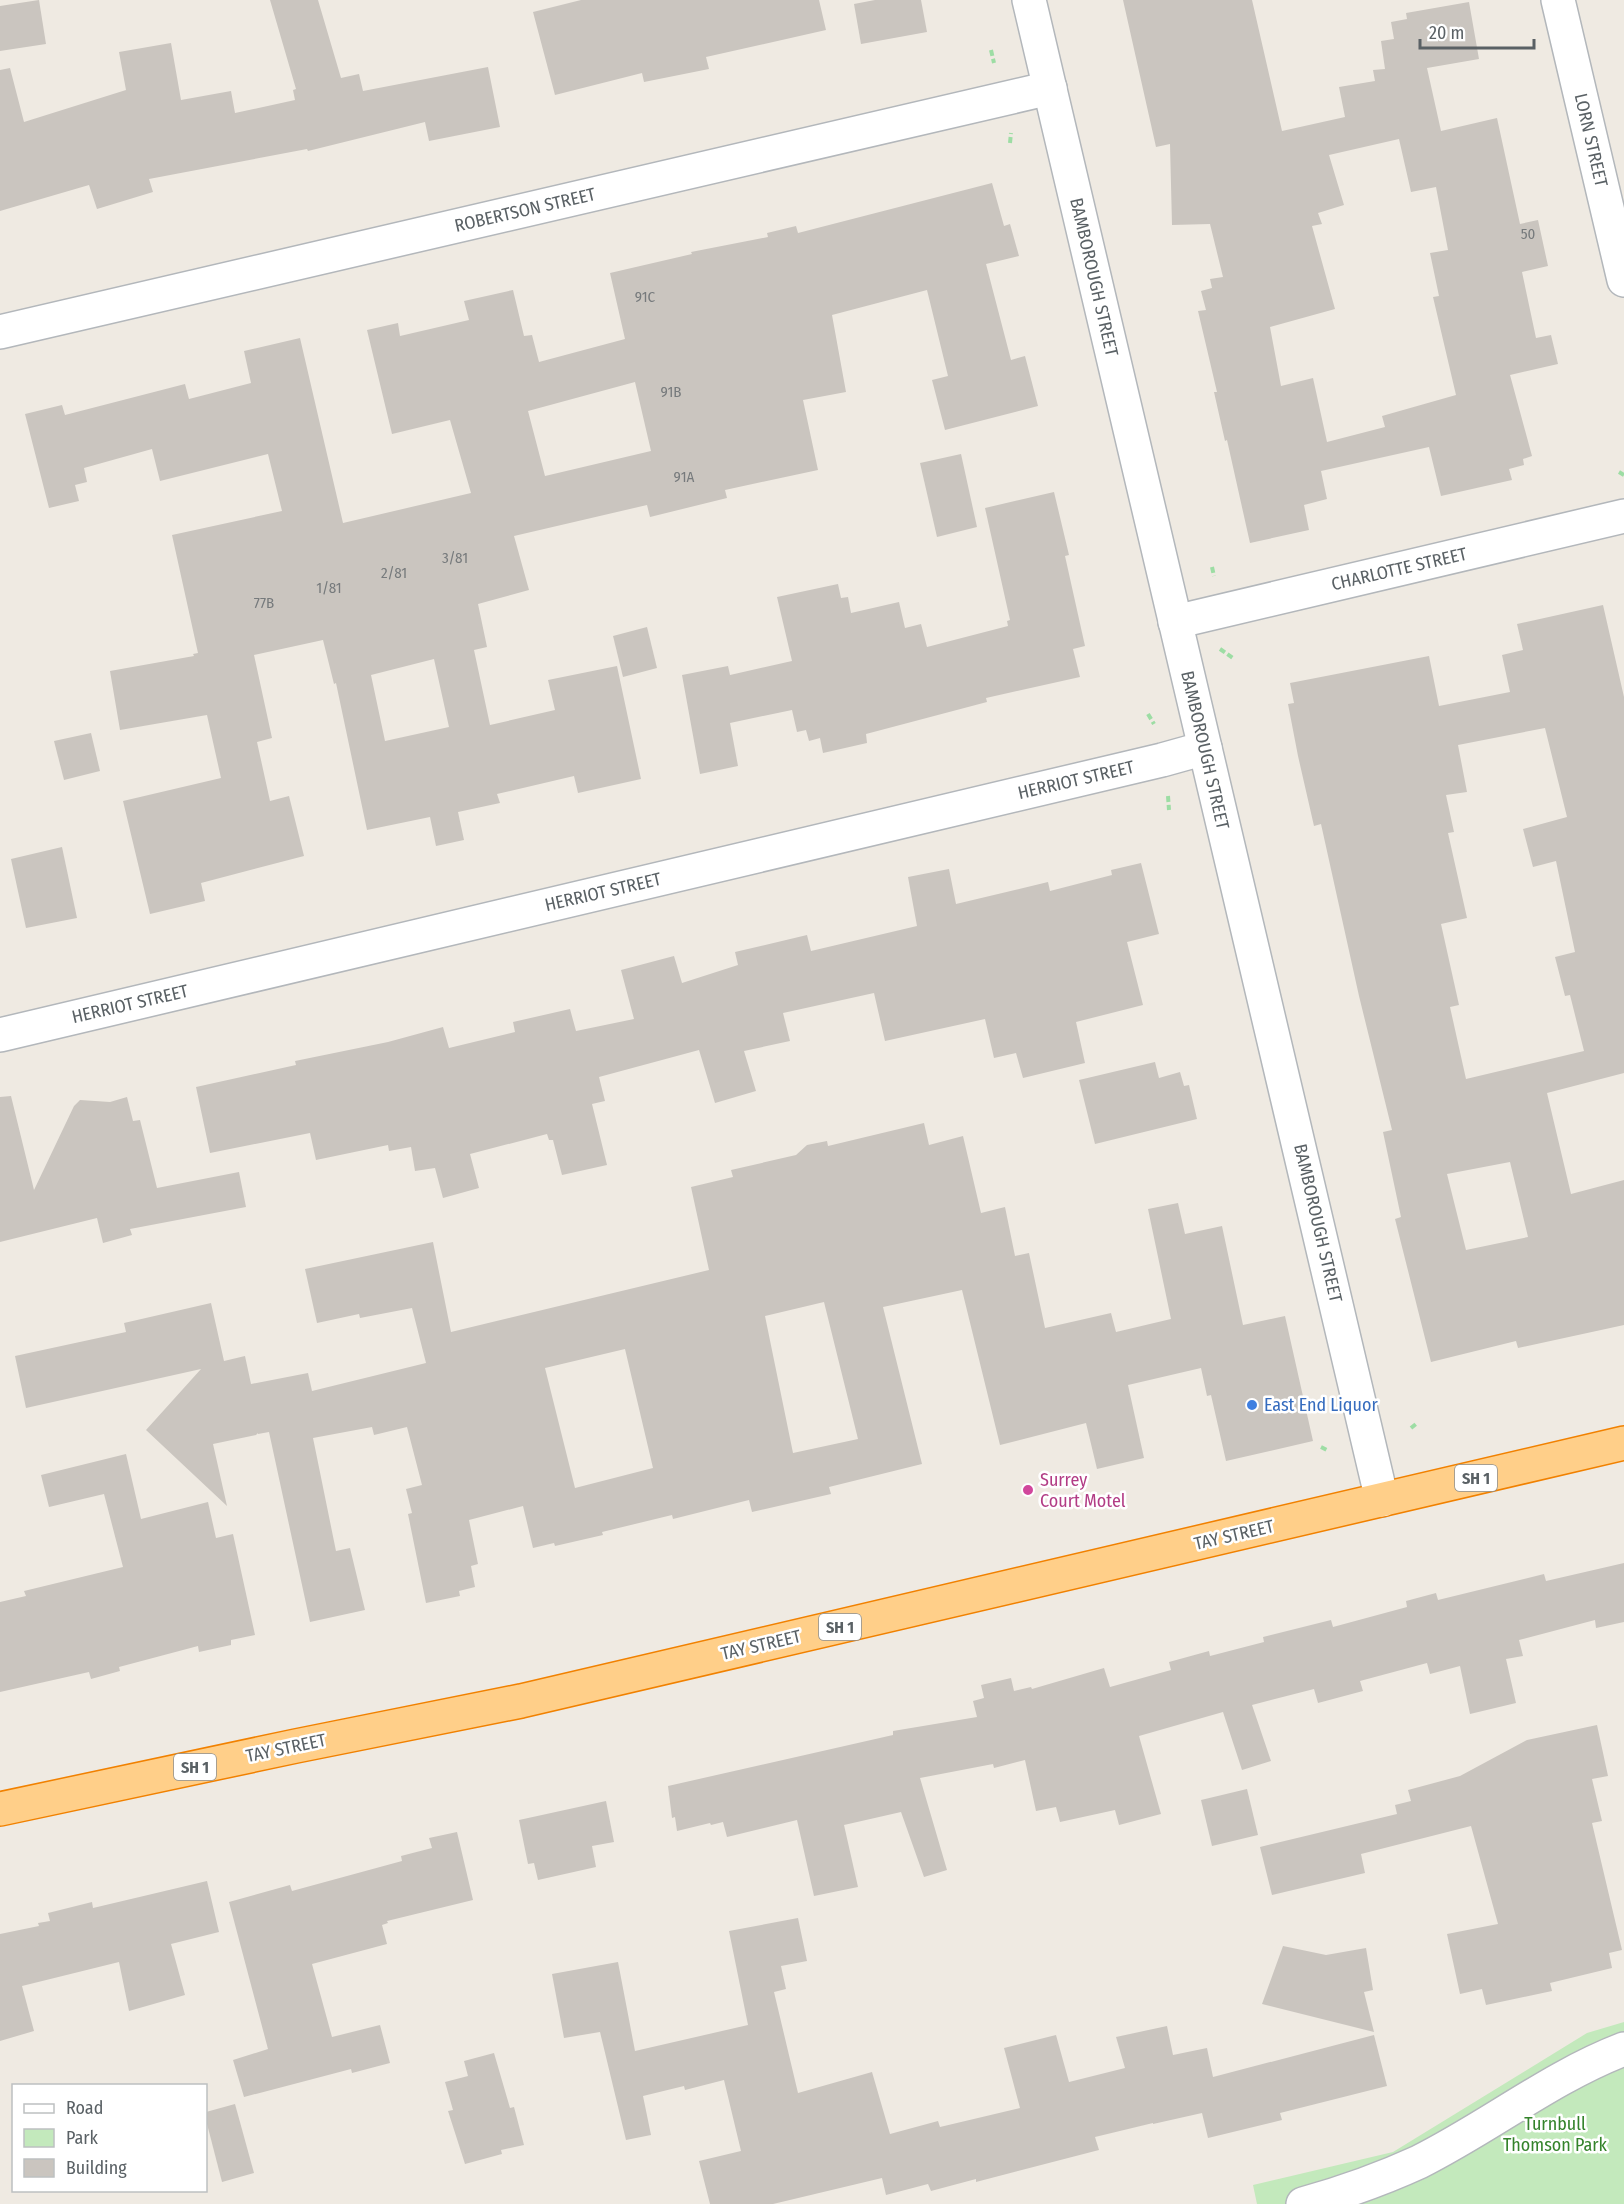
<svg xmlns="http://www.w3.org/2000/svg" width="1624" height="2204" font-family="'Fira Sans Condensed',sans-serif">
<style>
.green{fill:#c3e9bc}
.building{fill:#cac5bf;fill-rule:evenodd}
.lines{fill:none;stroke-linecap:round;stroke-linejoin:round}
.street-casing{stroke:#b3b7bb;stroke-width:36}
.highway-casing{stroke:#f18100;stroke-width:36}
.path{stroke:#9ddda4;stroke-width:4;stroke-dasharray:6 3;stroke-linecap:butt}
.street{stroke:#fff;stroke-width:33}
.highway{stroke:#ffcf89;stroke-width:33}
.shop-dot{fill:#3f7fe0;stroke:#fff;stroke-width:2}
.hotel-dot{fill:#d1479c;stroke:#fff;stroke-width:2}
.labels{text-anchor:middle;dominant-baseline:central;stroke-width:5;stroke-linejoin:round;paint-order:stroke}
.number-label{font-size:15px;fill:#767a7c}
.shield{fill:#fff;stroke:#8c9093;stroke-width:1.5}
.shield-label{font-size:16px;font-weight:bold;fill:#5a6165}
.street-label{font-size:18px;fill:#5a6165;stroke:#fff}
.shop-label{font-size:18px;fill:#366cbe;stroke:#fff;text-anchor:start}
.hotel-label{font-size:18px;fill:#b23c85;stroke:#fff;text-anchor:start}
.park-label{font-size:18px;fill:#34832b;stroke:#fff}
</style>
<rect width="100%" height="100%" fill="#efeae2"/>
<path class="green" d="M 1624,2022 L 1624,2204 L 1257,2204 L 1253,2185 L 1393,2152 L 1587,2033 Z"/>
<g class="building">
<path d="M 39,0 L 46,44 L 0,51 L 0,6 Z"/>
<path d="M 270,0 L 318,0 L 341,78 L 359,74 L 363,91 L 488,67 L 500,127 L 429,141 L 425,122 L 308,151 L 307,149 L 149,179 L 153,192 L 97,209 L 89,185 L 0,211 L 0,70 L 10,68 L 24,122 L 126,90 L 119,52 L 171,43 L 181,100 L 231,91 L 235,113 L 295,100 L 293,90 L 296,89 Z"/>
<path d="M 581,0 L 819,0 L 826,30 L 706,57 L 709,69 L 644,82 L 642,73 L 555,95 L 533,12 Z"/>
<path d="M 875,0 L 921,0 L 927,32 L 861,44 L 854,4 Z"/>
<path d="M 1123,0 L 1252,0 L 1282,131 L 1345,117 L 1339,87 L 1375,81 L 1373,70 L 1385,69 L 1381,41 L 1394,39 L 1391,22 L 1407,19 L 1406,13 L 1469,2 L 1479,59 L 1427,68 L 1441,131 L 1497,118 L 1520,224 L 1538,220 L 1548,266 L 1522,272 L 1536,338 L 1551,335 L 1558,364 L 1510,375 L 1532,456 L 1523,459 L 1524,465 L 1509,469 L 1512,480 L 1441,496 L 1429,447 L 1321,471 L 1327,499 L 1304,505 L 1309,530 L 1250,543 L 1227,440 L 1225,441 L 1214,392 L 1217,392 L 1198,311 L 1206,310 L 1201,291 L 1212,288 L 1210,279 L 1223,277 L 1210,224 L 1172,225 L 1170,144 L 1156,147 ZM 1399,139 L 1411,192 L 1436,187 L 1448,250 L 1430,253 L 1439,296 L 1433,297 L 1456,395 L 1382,416 L 1385,427 L 1327,442 L 1313,378 L 1281,386 L 1270,327 L 1335,309 L 1312,226 L 1322,224 L 1318,213 L 1344,205 L 1329,155 Z"/>
<path d="M 992,183 L 1004,226 L 1010,224 L 1019,256 L 986,264 L 1011,360 L 1025,356 L 1038,406 L 945,430 L 932,380 L 948,376 L 927,290 L 832,315 L 846,392 L 803,400 L 818,470 L 725,490 L 727,498 L 650,517 L 647,505 L 514,536 L 529,590 L 478,604 L 487,647 L 474,650 L 490,725 L 555,710 L 548,680 L 617,666 L 641,779 L 578,793 L 574,776 L 497,794 L 500,803 L 458,812 L 464,840 L 436,846 L 430,817 L 367,830 L 336,683 L 334,684 L 323,640 L 254,655 L 272,738 L 257,742 L 270,801 L 289,796 L 304,856 L 201,883 L 205,901 L 150,914 L 123,801 L 221,778 L 207,715 L 120,730 L 110,671 L 194,656 L 193,654 L 198,653 L 172,535 L 282,511 L 268,454 L 160,481 L 152,449 L 84,468 L 87,482 L 75,485 L 79,501 L 49,508 L 25,414 L 62,405 L 65,415 L 185,384 L 189,399 L 251,383 L 244,351 L 300,338 L 343,523 L 471,493 L 450,420 L 392,434 L 367,330 L 398,323 L 400,336 L 469,320 L 464,301 L 513,290 L 524,336 L 532,335 L 539,362 L 625,339 L 610,273 L 692,254 L 691,252 L 768,237 L 767,233 L 796,226 L 798,233 ZM 635,382 L 651,451 L 545,476 L 528,411 ZM 434,659 L 449,727 L 385,741 L 371,675 Z"/>
<path d="M 961,454 L 977,527 L 937,537 L 920,463 Z"/>
<path d="M 1054,492 L 1069,555 L 1065,556 L 1085,646 L 1073,649 L 1080,677 L 986,698 L 987,702 L 866,734 L 867,743 L 823,753 L 820,738 L 809,741 L 806,730 L 797,732 L 792,710 L 730,723 L 738,766 L 700,774 L 682,675 L 728,666 L 730,675 L 792,661 L 777,597 L 838,584 L 841,598 L 848,597 L 851,613 L 899,602 L 905,628 L 921,624 L 927,647 L 1008,626 L 1007,621 L 1010,620 L 985,508 Z"/>
<path d="M 1603,605 L 1624,697 L 1624,1073 L 1547,1093 L 1571,1194 L 1624,1180 L 1624,1325 L 1518,1348 L 1516,1341 L 1431,1362 L 1395,1219 L 1401,1217 L 1383,1132 L 1392,1130 L 1359,996 L 1321,824 L 1314,826 L 1298,756 L 1288,704 L 1294,703 L 1290,683 L 1429,656 L 1439,706 L 1510,692 L 1502,655 L 1523,650 L 1517,624 ZM 1545,728 L 1567,817 L 1523,829 L 1533,867 L 1556,861 L 1575,952 L 1555,957 L 1565,996 L 1570,995 L 1584,1051 L 1466,1079 L 1450,1007 L 1459,1005 L 1441,924 L 1467,918 L 1448,833 L 1454,832 L 1446,795 L 1467,792 L 1458,745 ZM 1510,1162 L 1528,1237 L 1466,1250 L 1447,1174 Z"/>
<path d="M 647,627 L 657,668 L 623,677 L 613,636 Z"/>
<path d="M 91,733 L 100,771 L 64,780 L 54,741 Z"/>
<path d="M 62,847 L 77,918 L 26,928 L 11,859 Z"/>
<path d="M 1141,863 L 1159,934 L 1127,942 L 1143,1005 L 1076,1022 L 1085,1063 L 1023,1078 L 1016,1053 L 994,1058 L 985,1019 L 885,1041 L 874,993 L 783,1013 L 790,1041 L 744,1051 L 756,1091 L 715,1103 L 699,1050 L 599,1077 L 605,1101 L 592,1104 L 607,1165 L 562,1175 L 553,1140 L 549,1140 L 547,1134 L 470,1154 L 479,1188 L 443,1198 L 435,1168 L 415,1171 L 411,1147 L 389,1151 L 388,1145 L 316,1160 L 310,1133 L 210,1153 L 196,1087 L 296,1065 L 295,1061 L 388,1042 L 443,1027 L 449,1048 L 515,1032 L 513,1022 L 570,1009 L 576,1031 L 634,1019 L 621,970 L 674,956 L 682,983 L 738,965 L 735,952 L 807,935 L 811,951 L 917,926 L 908,877 L 949,869 L 956,904 L 1048,882 L 1050,891 L 1112,875 L 1111,870 Z"/>
<path d="M 1155,1062 L 1159,1078 L 1180,1072 L 1184,1086 L 1189,1085 L 1197,1119 L 1095,1144 L 1079,1080 Z"/>
<path d="M 11,1096 L 34,1190 L 74,1106 L 80,1100 L 110,1102 L 127,1097 L 133,1121 L 140,1120 L 157,1188 L 239,1172 L 246,1207 L 130,1229 L 132,1235 L 103,1243 L 97,1218 L 0,1242 L 0,1097 Z"/>
<path d="M 924,1123 L 929,1145 L 963,1136 L 981,1213 L 1005,1207 L 1015,1256 L 1029,1253 L 1045,1328 L 1111,1313 L 1116,1332 L 1171,1319 L 1148,1209 L 1178,1203 L 1185,1234 L 1222,1226 L 1243,1325 L 1285,1316 L 1313,1441 L 1226,1461 L 1211,1395 L 1207,1396 L 1201,1368 L 1128,1385 L 1144,1458 L 1097,1469 L 1086,1423 L 1000,1445 L 962,1290 L 883,1307 L 922,1464 L 829,1487 L 831,1494 L 752,1512 L 749,1500 L 673,1519 L 672,1515 L 602,1532 L 603,1535 L 555,1546 L 554,1543 L 533,1548 L 523,1506 L 469,1520 L 478,1564 L 471,1566 L 475,1587 L 459,1591 L 460,1596 L 426,1603 L 408,1514 L 412,1513 L 406,1489 L 422,1485 L 407,1427 L 374,1435 L 372,1427 L 313,1438 L 336,1551 L 350,1548 L 365,1610 L 310,1622 L 269,1432 L 258,1434 L 258,1433 L 256,1435 L 213,1444 L 227,1506 L 146,1430 L 201,1369 L 26,1408 L 15,1356 L 126,1332 L 124,1323 L 211,1303 L 224,1361 L 245,1356 L 251,1384 L 308,1373 L 312,1391 L 426,1363 L 412,1308 L 360,1318 L 359,1314 L 317,1323 L 305,1269 L 433,1242 L 451,1332 L 709,1270 L 691,1187 L 733,1177 L 731,1170 L 796,1155 L 807,1145 L 827,1141 L 828,1146 ZM 824,1302 L 858,1439 L 793,1453 L 765,1316 ZM 625,1349 L 653,1468 L 575,1488 L 545,1368 Z"/>
<path d="M 126,1454 L 141,1519 L 208,1502 L 216,1538 L 233,1534 L 255,1635 L 231,1640 L 231,1645 L 199,1652 L 198,1646 L 119,1667 L 120,1671 L 91,1679 L 89,1672 L 0,1692 L 0,1602 L 26,1596 L 24,1591 L 123,1567 L 104,1494 L 49,1507 L 41,1475 Z"/>
<path d="M 1624,1563 L 1624,1622 L 1596,1628 L 1595,1620 L 1519,1640 L 1523,1656 L 1506,1659 L 1516,1703 L 1470,1714 L 1460,1666 L 1430,1674 L 1427,1663 L 1360,1681 L 1363,1691 L 1318,1703 L 1314,1689 L 1252,1705 L 1271,1761 L 1242,1770 L 1223,1712 L 1139,1736 L 1161,1814 L 1119,1825 L 1115,1810 L 1060,1822 L 1056,1807 L 1036,1811 L 1025,1760 L 994,1768 L 993,1764 L 920,1778 L 947,1870 L 924,1877 L 901,1812 L 844,1825 L 858,1887 L 814,1896 L 797,1820 L 727,1837 L 723,1822 L 711,1825 L 710,1823 L 677,1831 L 675,1817 L 672,1818 L 668,1786 L 893,1735 L 893,1731 L 977,1717 L 973,1701 L 984,1698 L 981,1685 L 1011,1678 L 1014,1691 L 1031,1687 L 1032,1689 L 1104,1668 L 1110,1687 L 1171,1670 L 1169,1662 L 1209,1651 L 1210,1656 L 1264,1642 L 1263,1637 L 1331,1620 L 1333,1627 L 1407,1607 L 1406,1601 L 1436,1593 L 1438,1600 L 1544,1574 L 1546,1581 Z"/>
<path d="M 1597,1725 L 1608,1776 L 1592,1779 L 1602,1821 L 1592,1823 L 1622,1950 L 1609,1953 L 1612,1968 L 1550,1983 L 1552,1991 L 1486,2005 L 1482,1989 L 1460,1994 L 1447,1934 L 1498,1924 L 1471,1826 L 1361,1854 L 1365,1873 L 1272,1895 L 1260,1847 L 1397,1814 L 1395,1805 L 1411,1801 L 1408,1790 L 1460,1776 L 1527,1740 Z"/>
<path d="M 1247,1789 L 1258,1835 L 1212,1846 L 1201,1800 Z"/>
<path d="M 606,1801 L 614,1842 L 592,1846 L 596,1867 L 538,1880 L 534,1863 L 528,1864 L 519,1820 Z"/>
<path d="M 457,1832 L 473,1900 L 387,1921 L 388,1923 L 382,1925 L 387,1944 L 312,1964 L 332,2037 L 380,2025 L 390,2063 L 352,2073 L 351,2069 L 244,2097 L 233,2060 L 268,2049 L 229,1902 L 290,1885 L 292,1891 L 402,1861 L 401,1856 L 432,1848 L 429,1838 Z"/>
<path d="M 207,1881 L 219,1932 L 171,1944 L 185,1995 L 129,2011 L 119,1962 L 22,1986 L 34,2031 L 0,2041 L 0,1934 L 39,1926 L 38,1923 L 50,1921 L 48,1913 L 92,1902 L 93,1908 Z"/>
<path d="M 798,1918 L 807,1961 L 781,1966 L 786,1989 L 774,1992 L 798,2093 L 872,2072 L 890,2134 L 938,2121 L 940,2127 L 1020,2108 L 1004,2048 L 1056,2035 L 1069,2082 L 1125,2068 L 1116,2037 L 1167,2026 L 1173,2055 L 1207,2048 L 1213,2077 L 1374,2035 L 1387,2086 L 1280,2113 L 1282,2120 L 1208,2138 L 1202,2113 L 1153,2124 L 1153,2123 L 1095,2137 L 1099,2150 L 976,2182 L 976,2179 L 931,2191 L 928,2184 L 886,2195 L 882,2178 L 773,2204 L 710,2204 L 699,2161 L 741,2151 L 724,2080 L 685,2090 L 684,2086 L 643,2096 L 651,2135 L 626,2140 L 600,2032 L 564,2038 L 552,1974 L 618,1962 L 635,2051 L 748,2025 L 729,1931 Z"/>
<path d="M 1283,1946 L 1326,1955 L 1366,1948 L 1373,1990 L 1364,1992 L 1374,2032 L 1262,2004 Z"/>
<path d="M 494,2053 L 510,2108 L 514,2107 L 524,2145 L 501,2150 L 502,2154 L 465,2164 L 448,2111 L 453,2110 L 445,2082 L 468,2076 L 464,2061 Z"/>
<path d="M 235,2104 L 254,2173 L 222,2182 L 206,2120 L 206,2112 Z"/>
</g>
<g class="lines">
<defs>
<g id="street">
<path d="M 1029,0 L 1382,1500"/>
<path d="M 1558,0 L 1624,280"/>
<path d="M 0,332 L 1050,88"/>
<path d="M 1175,622 L 1624,516"/>
<path d="M 0,1035 L 1162,760 L 1205,748"/>
<path d="M 1303,2204 C 1342,2193 1382,2179 1419,2162 C 1489,2127 1551,2077 1624,2049"/>
</g>
<path id="highway" d="M 0,1809 L 296,1746 L 521,1701 L 1624,1443"/>
</defs>
<use href="#street" class="street-casing"/>
<use href="#highway" class="highway-casing"/>
<g class="path">
<path d="M 991,50 L 994,63"/>
<path d="M 1010,143 L 1011,133"/>
<path d="M 1619,472 L 1624,475"/>
<path d="M 1212,567 L 1214,576"/>
<path d="M 1220,649 L 1233,658"/>
<path d="M 1148,714 L 1154,724"/>
<path d="M 1168,796 L 1169,810"/>
<path d="M 1411,1428 L 1416,1424"/>
<path d="M 1321,1447 L 1327,1450"/>
</g>
<use href="#street" class="street"/>
<use href="#highway" class="highway"/>
</g>
<circle class="shop-dot" cx="1252" cy="1405" r="6"/>
<circle class="hotel-dot" cx="1028" cy="1490" r="6"/>
<g class="labels">
<g class="number-label">
<text x="1528" y="234">50</text>
<text x="645" y="297">91C</text>
<text x="671" y="392">91B</text>
<text x="684" y="477">91A</text>
<text x="455" y="558">3/81</text>
<text x="394" y="573">2/81</text>
<text x="329" y="588">1/81</text>
<text x="264" y="603">77B</text>
</g>
<g class="shield">
<rect x="1455" y="1465" width="42" height="26" rx="4.5"/>
<rect x="819" y="1614" width="42" height="26" rx="4.5"/>
<rect x="174" y="1754" width="42" height="26" rx="4.5"/>
</g>
<g class="shield-label">
<text x="1476" y="1478">SH 1</text>
<text x="840" y="1627">SH 1</text>
<text x="195" y="1767">SH 1</text>
</g>
<g class="street-label">
<text transform="translate(1591 140) rotate(77)">LORN STREET</text>
<text transform="translate(525 210) rotate(-13)">ROBERTSON STREET</text>
<text transform="translate(1094 277) rotate(77)">BAMBOROUGH STREET</text>
<text transform="translate(1399 569) rotate(-13)">CHARLOTTE STREET</text>
<text transform="translate(1205 750) rotate(77)">BAMBOROUGH STREET</text>
<text transform="translate(1076 780) rotate(-13)">HERRIOT STREET</text>
<text transform="translate(603 892) rotate(-13)">HERRIOT STREET</text>
<text transform="translate(130 1004) rotate(-13)">HERRIOT STREET</text>
<text transform="translate(1318 1223) rotate(77)">BAMBOROUGH STREET</text>
<text transform="translate(1234 1535) rotate(-13)">TAY STREET</text>
<text transform="translate(761 1645) rotate(-13)">TAY STREET</text>
<text transform="translate(286 1748) rotate(-12)">TAY STREET</text>
</g>
<g class="shop-label">
<text x="1264" y="1405">East End Liquor</text>
</g>
<g class="hotel-label">
<text x="1040" y="1480">Surrey<tspan x="1040" dy="21">Court Motel</tspan></text>
</g>
<g class="park-label">
<text x="1555" y="2124">Turnbull<tspan x="1555" dy="21">Thomson Park</tspan></text>
</g>
</g>
<rect x="12" y="2084" width="195" height="108" fill="#ffffff" stroke="#bdc0c1" stroke-width="1.5"/>
<rect x="24" y="2104" width="30" height="9" fill="#ffffff" stroke="#bdc0c1" stroke-width="1.5"/>
<text x="66" y="2114" font-size="18" fill="#5a6165">Road</text>
<rect x="24" y="2129" width="30" height="18" fill="#c3e9bc" stroke="#bdc0c1" stroke-width="1.5"/>
<text x="66" y="2144" font-size="18" fill="#5a6165">Park</text>
<rect x="24" y="2159" width="30" height="18" fill="#cac5bf" stroke="#bdc0c1" stroke-width="1.5"/>
<text x="66" y="2174" font-size="18" fill="#5a6165">Building</text>
<path d="M1420 39v9h114v-9" fill="none" stroke="#5a6165" stroke-width="3"/>
<text x="1429" y="39" font-size="18" fill="#5a6165" stroke="#ffffff" stroke-width="4.5" paint-order="stroke">20 m</text>
</svg>
